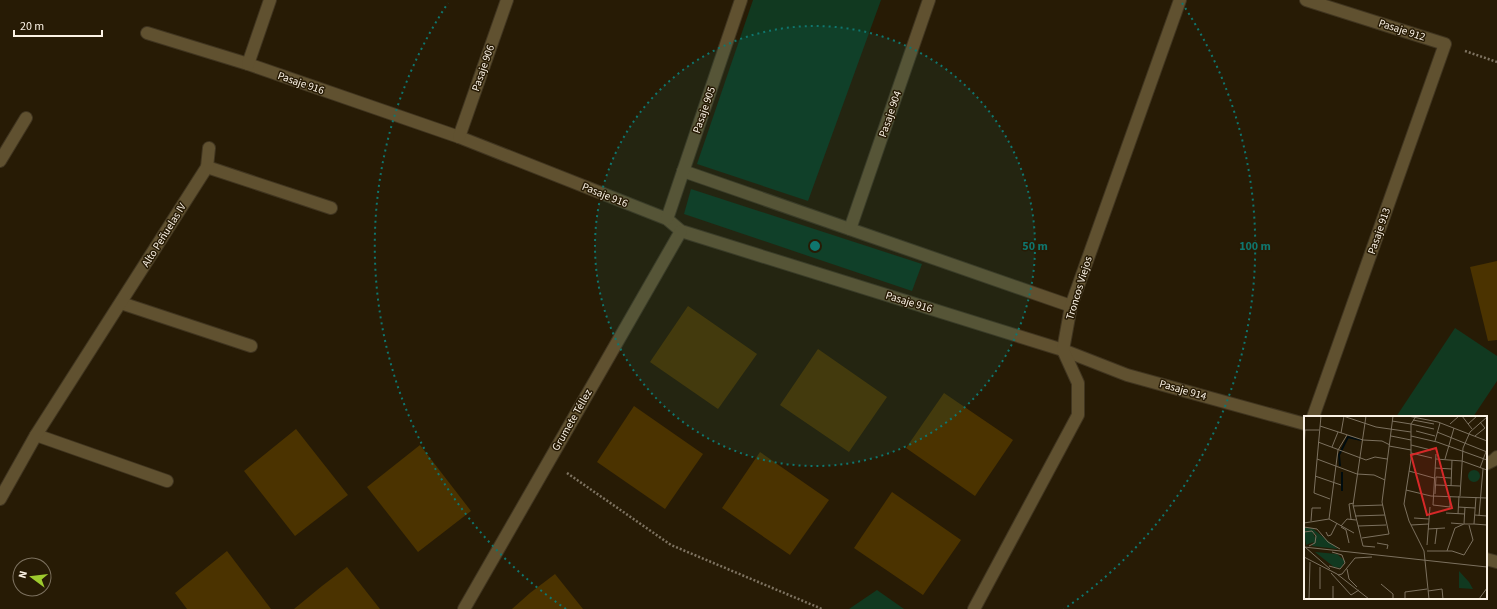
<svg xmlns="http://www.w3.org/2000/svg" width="1497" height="609" font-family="'Source Sans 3',sans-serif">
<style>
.green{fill:#113920}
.building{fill:#4b3300}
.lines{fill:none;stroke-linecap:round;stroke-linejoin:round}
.minor-casing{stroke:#403520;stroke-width:14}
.path{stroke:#7e7361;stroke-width:2.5;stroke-dasharray:2 2;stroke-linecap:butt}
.minor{stroke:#605130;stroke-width:12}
.ring{fill:none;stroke:#0f766e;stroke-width:2;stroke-dasharray:2 4}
.labels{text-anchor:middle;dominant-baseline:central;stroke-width:3;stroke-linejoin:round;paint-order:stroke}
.street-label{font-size:11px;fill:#fbf2e5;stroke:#271b05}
.inset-river{fill:none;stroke:#000c0f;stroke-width:2}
.inset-road{fill:none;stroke:#7c715f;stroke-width:1}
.view{fill:#d62828;fill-opacity:0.15;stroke:#d62828;stroke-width:2}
.inset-edge{fill:none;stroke:#fbf2e5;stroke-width:2}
.centre{fill:#0f766e;stroke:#271b05;stroke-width:2}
.ring-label{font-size:12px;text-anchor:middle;font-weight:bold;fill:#0f766e;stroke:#271b05;stroke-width:3;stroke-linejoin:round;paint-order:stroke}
</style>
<rect width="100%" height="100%" fill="#271b05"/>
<g class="green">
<path d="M 753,0 L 881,0 L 808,201 L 697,164 Z"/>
<path d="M 691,189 L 922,264 L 912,291 L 684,214 Z"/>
<path d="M 1455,328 L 1497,356 L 1497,381 L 1473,417 L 1396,417 Z"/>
<path d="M 877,590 L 904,609 L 849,609 Z"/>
</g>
<g class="building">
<path d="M 1497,261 L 1497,340 L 1488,341 L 1470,267 Z"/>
<path d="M 688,306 L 757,354 L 718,409 L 650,362 Z"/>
<path d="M 818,349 L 887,397 L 849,452 L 780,405 Z"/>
<path d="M 944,393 L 1013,440 L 975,496 L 906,448 Z"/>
<path d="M 634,406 L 703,454 L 665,509 L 597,462 Z"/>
<path d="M 296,429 L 348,495 L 295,536 L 244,471 Z"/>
<path d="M 420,445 L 471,511 L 418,552 L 367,487 Z"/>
<path d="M 760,452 L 829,500 L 790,555 L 722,508 Z"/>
<path d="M 892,492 L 961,540 L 923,595 L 854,548 Z"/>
<path d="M 227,551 L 271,609 L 187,609 L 175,593 Z"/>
<path d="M 347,567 L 380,609 L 294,609 L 322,586 Z"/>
<path d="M 555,574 L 583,609 L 512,609 L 530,593 Z"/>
</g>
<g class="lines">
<defs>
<g id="minor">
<path d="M 1306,0 L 1445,44 L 1313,417"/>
<path d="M 147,33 L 248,64 L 459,137 L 667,219 L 681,231 L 1063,350 L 1127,375 L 1305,424"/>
<path d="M 248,64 L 270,0"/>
<path d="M 459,137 L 507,0"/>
<path d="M 0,161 L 26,118"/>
<path d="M 207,167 L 331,208"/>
<path d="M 683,171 L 1071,306"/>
<path d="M 667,219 L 741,0"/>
<path d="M 850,229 L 929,0"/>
<path d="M 121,303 L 251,346"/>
<path d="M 36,435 L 167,481"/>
<path d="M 1486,464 L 1494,460 L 1497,457"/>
<path d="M 0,499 L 36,435 L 207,167 L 209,148"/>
<path d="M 1486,559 L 1497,562"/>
<path d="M 464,609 L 681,231"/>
<path d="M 974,609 L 1078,415 L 1078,383 L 1063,350 L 1071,306 L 1180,0"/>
</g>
</defs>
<use href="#minor" class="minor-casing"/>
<g class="path">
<path d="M 1465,51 L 1497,62"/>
<path d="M 567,473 L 671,545 L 822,609"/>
</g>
<use href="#minor" class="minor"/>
</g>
<circle cx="815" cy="246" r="220" fill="#0f766e" fill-opacity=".12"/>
<g class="ring">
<circle cx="815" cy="246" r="220"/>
<path d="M566 609A440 440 0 0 1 448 3M1182 3A440 440 0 0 1 1064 609"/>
</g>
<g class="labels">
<g class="street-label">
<text transform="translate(1402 30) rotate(18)">Pasaje 912</text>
<text transform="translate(483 68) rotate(-71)">Pasaje 906</text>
<text transform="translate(301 83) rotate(19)">Pasaje 916</text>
<text transform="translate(704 110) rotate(-71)">Pasaje 905</text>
<text transform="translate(890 114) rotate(-71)">Pasaje 904</text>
<text transform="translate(605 195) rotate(22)">Pasaje 916</text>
<text transform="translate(1379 231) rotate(-71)">Pasaje 913</text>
<text transform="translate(164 235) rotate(-58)">Alto Peñuelas IV</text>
<text transform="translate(1079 288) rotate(-73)">Troncos Viejos</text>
<text transform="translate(909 302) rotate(17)">Pasaje 916</text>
<text transform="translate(1183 390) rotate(16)">Pasaje 914</text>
<text transform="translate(572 420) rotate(-60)">Grumete Téllez</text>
</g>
</g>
<g transform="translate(1304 416)">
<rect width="183" height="183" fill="#271b05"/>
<path d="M164 60a6 6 0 1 1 12 0a6 6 0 1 1-12 0ZM 0,112 L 8,112 L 34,133 L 8,130 L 12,118 L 0,115 ZM 0,116 L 9,116 L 12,125 L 2,129 ZM 11,136 L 33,138 L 41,145 L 37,152 L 30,151 ZM 155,155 L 165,166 L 169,173 L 155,172 Z" fill="#113920"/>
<path class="inset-river" d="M 36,50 L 35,39 L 44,21 L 57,24M 38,75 L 38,56"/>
<path class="inset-road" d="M 17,0 L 10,77 L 26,83M 39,0 L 72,11 L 107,16M 62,0 L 49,89 L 59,130 L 71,131M 104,0 L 134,6 L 183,25M 158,0 L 168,13M 111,2 L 107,8 L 107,43 L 100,88 L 105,105 L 120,135 L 125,183M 109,4 L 130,8M 88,5 L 107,8M 107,8 L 130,13M 146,8 L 155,0M 164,8 L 173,0M 16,10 L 59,24 L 78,25 L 86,29M 0,14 L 15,14M 112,15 L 131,20M 133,16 L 183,36M 37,17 L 40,0M 87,20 L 107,24M 107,20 L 133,26 L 183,44M 171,20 L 181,12 L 176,6M 131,25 L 136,7M 14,26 L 62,44 L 71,41 L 83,43M 107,29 L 127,34M 85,30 L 107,34M 28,31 L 34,16M 0,36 L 1,14M 107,37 L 128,42M 132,38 L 129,89 L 146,91 L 146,80M 13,43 L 53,58 L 70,59 L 81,64M 132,43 L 158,45 L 183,54M 141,43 L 150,12M 131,52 L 148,53M 176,52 L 183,33M 105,55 L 130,62M 11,60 L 37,69M 132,61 L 147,62M 132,69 L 156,70M 147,70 L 148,44M 102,74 L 127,80 L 183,82M 131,78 L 132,61M 156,80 L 159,32 L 166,16 L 183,1M 49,90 L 79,89M 154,91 L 171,92M 142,97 L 161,98M 154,98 L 155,80M 171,99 L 183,100M 51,100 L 81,99M 175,100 L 179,53M 110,102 L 125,103M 25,103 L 34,34 L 43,19M 47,103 L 45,88 L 50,87M 7,105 L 8,92 L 17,92M 0,107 L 25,103 L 50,117M 147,107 L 159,108M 160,108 L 161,91M 170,108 L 183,109M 107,109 L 125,108M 37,110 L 43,103 L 52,104M 54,110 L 82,109M 0,111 L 13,113 L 24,126 L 36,133M 37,111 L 42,114 L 45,127M 124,113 L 141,112M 0,116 L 8,115 L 12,120 L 11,127 L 5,130M 22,116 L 24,120 L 27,119 L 33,107M 58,122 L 85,118 L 78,86 L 89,0M 73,127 L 84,129 L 83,133M 131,128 L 133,112M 123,129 L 126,91M 0,131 L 183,151M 1,131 L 26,153M 123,135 L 148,135 L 160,139 L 169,124 L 165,109M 143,135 L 151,112 L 160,108 L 170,108 L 172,81M 0,141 L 33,158M 25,150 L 36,153 L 41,147 L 38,139 L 28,136M 43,153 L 45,163 L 53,171M 27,157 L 47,179 L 55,174M 33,158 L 65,183M 34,159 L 38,158 L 51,142 L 68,141M 77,168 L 89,178 L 89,183M 29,170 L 29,183M 16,173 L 16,151M 124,175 L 138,173 L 139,183M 5,183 L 6,146M 101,183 L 101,176 L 123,173M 175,183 L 183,172"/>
<path class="view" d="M 132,32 L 148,92 L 123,99 L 107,39 Z"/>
<rect width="183" height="183" class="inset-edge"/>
</g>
<circle cx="815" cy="246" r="6" class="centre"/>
<g class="ring-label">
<text x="1035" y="250">50 m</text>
<text x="1255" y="250">100 m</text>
</g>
<g transform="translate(32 577) rotate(285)"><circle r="19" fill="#271b05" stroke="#7c715f"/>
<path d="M0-3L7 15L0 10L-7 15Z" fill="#9eca2e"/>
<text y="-6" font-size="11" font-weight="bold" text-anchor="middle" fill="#fbf2e5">N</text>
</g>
<path d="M14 30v6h88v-6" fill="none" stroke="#fbf2e5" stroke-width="2"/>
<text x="20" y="30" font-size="12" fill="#fbf2e5" stroke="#271b05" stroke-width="3" paint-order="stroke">20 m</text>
</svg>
